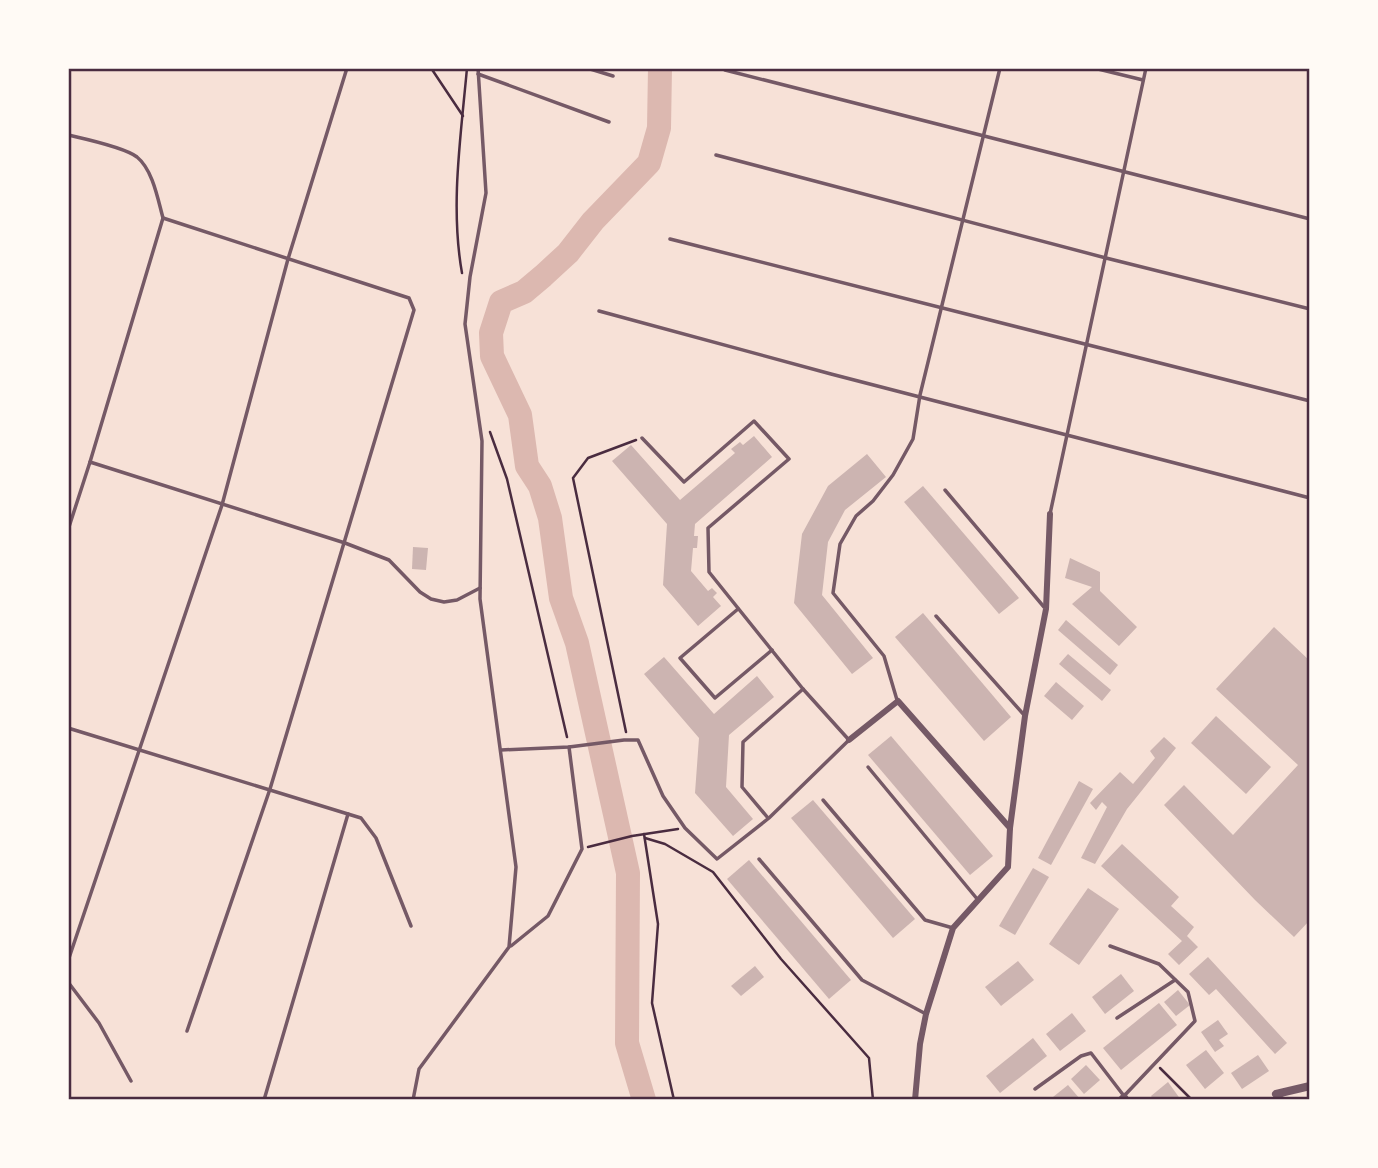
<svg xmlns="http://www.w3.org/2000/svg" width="1378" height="1168" font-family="'Open Sans',sans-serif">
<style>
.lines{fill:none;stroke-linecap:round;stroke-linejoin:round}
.river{stroke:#dcb8b0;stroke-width:24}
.building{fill:#ccb4b1}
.path{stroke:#4a2c40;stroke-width:2.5}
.service{stroke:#755966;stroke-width:3.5}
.minor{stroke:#755966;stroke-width:6}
.tertiary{stroke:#755966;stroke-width:8}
.neatline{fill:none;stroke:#4a2c40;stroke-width:2.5}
</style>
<rect width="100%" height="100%" fill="#f7e1d7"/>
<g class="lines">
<path class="river" d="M 644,1100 L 627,1043 L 628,873 L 577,643 L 561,598 L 550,518 L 540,486 L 527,466 L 520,415 L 492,356 L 491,333 L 501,302 L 524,292 L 543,276 L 568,253 L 593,221 L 649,163 L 659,128 L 660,68"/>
</g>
<g class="building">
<path d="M 754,436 L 772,457 L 695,524 L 694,536 L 698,536 L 697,548 L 693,548 L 691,571 L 708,591 L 712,588 L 717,593 L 713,597 L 721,606 L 698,626 L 663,585 L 667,524 L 612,461 L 631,445 L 680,500 L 735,453 L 731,449 L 740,442 L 743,445 Z"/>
<path d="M 867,454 L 886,477 L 845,510 L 828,542 L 822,595 L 873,658 L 852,674 L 794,603 L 802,534 L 828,486 Z"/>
<path d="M 923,486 L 1019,598 L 999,614 L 904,502 Z"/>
<path d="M 413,547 L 428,548 L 426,570 L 412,569 Z"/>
<path d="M 1070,558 L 1100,572 L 1100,591 L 1137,627 L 1119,646 L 1072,604 L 1092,587 L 1065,578 Z"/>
<path d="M 923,613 L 1011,717 L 984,741 L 895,637 Z"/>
<path d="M 1066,620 L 1118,665 L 1110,675 L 1058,630 Z"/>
<path d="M 1274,627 L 1310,661 L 1310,920 L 1294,937 L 1255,900 L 1164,805 L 1184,785 L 1233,835 L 1298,765 L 1216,689 Z"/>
<path d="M 1068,654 L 1111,690 L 1102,701 L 1059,664 Z"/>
<path d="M 664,657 L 714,714 L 757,676 L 774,697 L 729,735 L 726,787 L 753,819 L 733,836 L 695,793 L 699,738 L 644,674 Z"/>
<path d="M 1056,682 L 1084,706 L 1072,720 L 1044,696 Z"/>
<path d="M 1216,716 L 1271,767 L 1246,794 L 1191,743 Z"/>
<path d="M 891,736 L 993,856 L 970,875 L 868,755 Z"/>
<path d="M 1164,737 L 1176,748 L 1127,809 L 1095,864 L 1081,858 L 1107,807 L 1102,802 L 1096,810 L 1090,803 L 1120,772 L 1133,784 L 1155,758 L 1150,751 Z"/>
<path d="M 1079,781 L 1093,789 L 1051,865 L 1038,858 Z"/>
<path d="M 813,800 L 915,919 L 893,938 L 791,818 Z"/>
<path d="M 1122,844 L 1179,897 L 1171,906 L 1194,927 L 1187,936 L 1198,947 L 1179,965 L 1168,954 L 1182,941 L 1101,866 Z"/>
<path d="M 749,860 L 851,980 L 829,999 L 727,879 Z"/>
<path d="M 1033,868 L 1049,877 L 1015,935 L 999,926 Z"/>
<path d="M 1088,888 L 1119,909 L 1079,965 L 1049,944 Z"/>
<path d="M 1208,957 L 1287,1043 L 1275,1054 L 1216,989 L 1209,995 L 1189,974 Z"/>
<path d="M 1018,961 L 1034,980 L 1001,1006 L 985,987 Z"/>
<path d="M 755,966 L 764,977 L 741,996 L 731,986 Z"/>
<path d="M 1121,974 L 1134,991 L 1105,1014 L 1092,997 Z"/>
<path d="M 1178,990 L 1190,1005 L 1176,1016 L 1164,1002 Z"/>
<path d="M 1159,1003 L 1177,1025 L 1121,1070 L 1103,1048 Z"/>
<path d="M 1072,1013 L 1086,1031 L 1060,1051 L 1046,1034 Z"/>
<path d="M 1218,1020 L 1228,1034 L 1219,1040 L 1224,1046 L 1215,1052 L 1201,1032 Z"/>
<path d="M 1033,1038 L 1047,1056 L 1000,1093 L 986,1076 Z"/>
<path d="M 1206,1050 L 1224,1073 L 1205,1089 L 1186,1065 Z"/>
<path d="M 1258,1055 L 1269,1071 L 1242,1089 L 1231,1073 Z"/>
<path d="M 1086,1065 L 1100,1080 L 1084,1094 L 1071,1079 Z"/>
<path d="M 1168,1082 L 1181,1100 L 1154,1100 L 1151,1096 Z"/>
<path d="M 1068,1085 L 1080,1099 L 1056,1100 L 1053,1097 Z"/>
</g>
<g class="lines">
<g class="path">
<path d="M 431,68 L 463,116"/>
<path d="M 462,273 C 450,206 461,135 467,68"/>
<path d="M 490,432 L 507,479 L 567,737"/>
<path d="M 626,732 L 573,478 L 588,458 L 636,440"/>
<path d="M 644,834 L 658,924 L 652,1003 L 674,1100"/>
<path d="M 645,838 L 665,844 L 713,872 L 781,959 L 869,1058 L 873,1100"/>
<path d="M 588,847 L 632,836 L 678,829"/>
<path d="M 1160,1068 L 1192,1100"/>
</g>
<g class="service">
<path d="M 587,68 L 613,76"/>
<path d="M 1094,68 L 1143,80"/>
<path d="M 725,70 L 1310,219"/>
<path d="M 478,74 L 609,122"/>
<path d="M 68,135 C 85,139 124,147 137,157 C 153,170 158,200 163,218 L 90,462"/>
<path d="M 716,155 L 1106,258 L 1310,309"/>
<path d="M 163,218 L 409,298 L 414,310 L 270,789 L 187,1031"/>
<path d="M 670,239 L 1310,401"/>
<path d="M 599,311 L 831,374 L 1310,498"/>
<path d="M 945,490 L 1044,607"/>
<path d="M 1050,514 L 1146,68"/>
<path d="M 68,530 L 90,462 L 345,543 L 389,560 L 420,592 L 431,599 L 444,602 L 457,600 L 480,588"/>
<path d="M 738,609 L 680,658 L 715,698 L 772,650"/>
<path d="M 936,616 L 1025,716"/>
<path d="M 897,700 L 884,656 L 833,593 L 840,544 L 856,516 L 873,501 L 893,475 L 913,439 L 920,395 L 1000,68"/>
<path d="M 68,728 L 361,818 L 376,838 L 411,926"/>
<path d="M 501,750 L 569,747 L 624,740 L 638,740 L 663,796 L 685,828 L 717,859 L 769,818 L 849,740 L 803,689 L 709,572 L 708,528 L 789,459 L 754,421 L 684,482 L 642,438"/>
<path d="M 868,767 L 978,900"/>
<path d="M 823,800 L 925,920 L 953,928"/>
<path d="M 768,818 L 742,787 L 743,742 L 803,689"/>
<path d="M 759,859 L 862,980 L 926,1014"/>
<path d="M 511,946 L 548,916 L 582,849 L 569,747"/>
<path d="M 68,961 L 222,505 L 288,259 L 347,68"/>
<path d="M 68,982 L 99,1023 L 131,1081"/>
<path d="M 1117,1018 L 1175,980"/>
<path d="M 1035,1089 L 1081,1056 L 1091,1053 L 1124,1096 L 1195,1021 L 1188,992 L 1159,964 L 1110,946"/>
<path d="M 264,1100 L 348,814"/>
<path d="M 413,1100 L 419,1069 L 509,947 L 516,867 L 480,599 L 482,441 L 465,324 L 470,277 L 486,193 L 478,68"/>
</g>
<g class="minor">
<path d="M 849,740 L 898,701 L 1010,828 L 1008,867 L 953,928 L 926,1014 L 920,1044 L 915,1100"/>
<path d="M 1010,828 L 1025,716 L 1046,609 L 1050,514"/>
<path d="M 1120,1100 L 1124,1096 L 1127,1100"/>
</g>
<path class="tertiary" d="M 1281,1100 L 1276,1094 L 1310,1086"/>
</g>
<rect width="1378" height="1168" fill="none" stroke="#fffaf5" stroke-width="140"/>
<rect x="70" y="70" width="1238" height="1028" class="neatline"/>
</svg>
